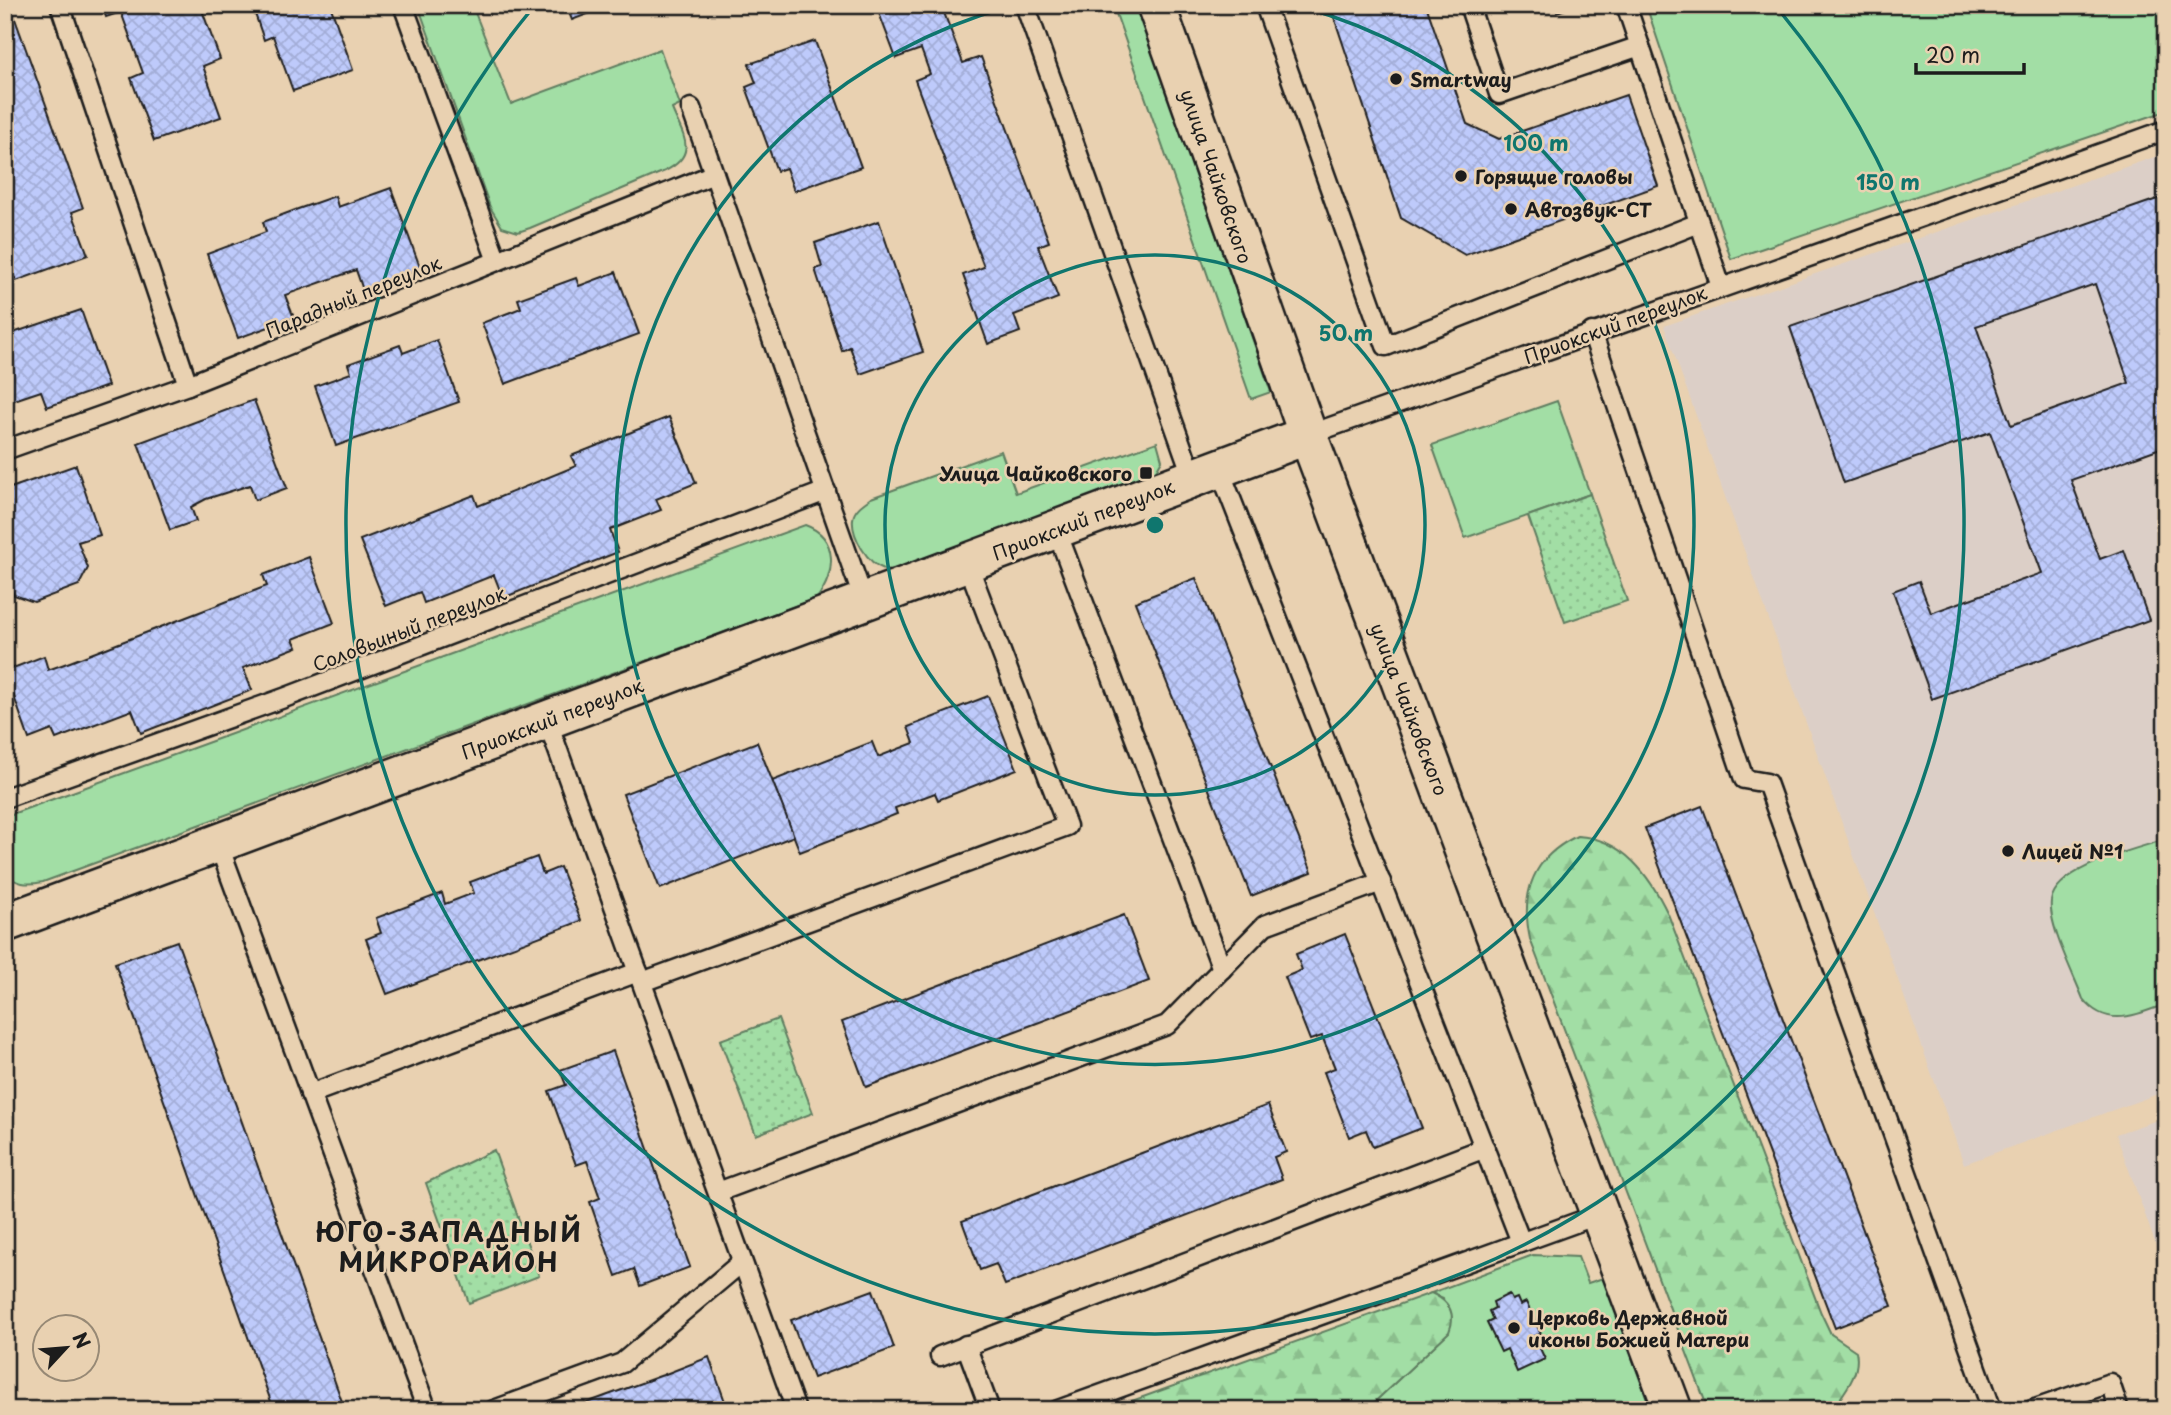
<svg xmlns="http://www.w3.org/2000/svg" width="2171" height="1415" font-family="'Playpen Sans',sans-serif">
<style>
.built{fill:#dccfc7}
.green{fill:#a2dea5;stroke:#5f7d60;stroke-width:2}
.forest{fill:url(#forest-firs);stroke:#5f7d60;stroke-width:2}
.park{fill:url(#park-dots);stroke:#5f7d60;stroke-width:2}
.building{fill:url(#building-cross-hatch);stroke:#1c1c1c;stroke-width:2;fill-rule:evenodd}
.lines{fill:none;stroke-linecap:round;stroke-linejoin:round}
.lane-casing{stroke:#1c1c1c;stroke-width:23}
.street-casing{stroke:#1c1c1c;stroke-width:42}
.lane{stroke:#e9d1b1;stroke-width:18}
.street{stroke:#e9d1b1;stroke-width:37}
.ring{fill:none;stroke:#0f766e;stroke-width:3.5}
.poi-dot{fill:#1c1c1c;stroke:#e9d1b1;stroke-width:2.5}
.labels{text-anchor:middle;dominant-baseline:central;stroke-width:5;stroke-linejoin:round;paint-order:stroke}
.poi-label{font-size:19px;font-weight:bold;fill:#1c1c1c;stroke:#e9d1b1;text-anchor:start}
.street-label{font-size:19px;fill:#1c1c1c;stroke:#e9d1b1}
.district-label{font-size:26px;font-weight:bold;letter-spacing:2px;fill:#1c1c1c;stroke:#e9d1b1}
.centre{fill:#0f766e;stroke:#e9d1b1;stroke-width:3.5}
.ring-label{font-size:21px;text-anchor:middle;font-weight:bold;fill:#0f766e;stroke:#e9d1b1;stroke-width:5;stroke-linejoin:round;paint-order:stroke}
</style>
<defs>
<pattern id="forest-firs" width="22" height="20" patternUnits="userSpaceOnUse" patternTransform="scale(1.75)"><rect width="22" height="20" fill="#a2dea5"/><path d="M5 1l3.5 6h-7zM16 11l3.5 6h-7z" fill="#8bbe8d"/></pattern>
<pattern id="park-dots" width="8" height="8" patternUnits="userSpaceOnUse" patternTransform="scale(1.75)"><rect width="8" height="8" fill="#a2dea5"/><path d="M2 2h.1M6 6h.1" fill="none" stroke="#8bbe8d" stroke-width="1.8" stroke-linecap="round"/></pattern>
<pattern id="building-cross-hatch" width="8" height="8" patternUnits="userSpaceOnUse" patternTransform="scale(1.75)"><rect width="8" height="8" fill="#becafb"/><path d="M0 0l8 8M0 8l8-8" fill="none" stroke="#a3add7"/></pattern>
</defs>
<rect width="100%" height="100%" fill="#e9d1b1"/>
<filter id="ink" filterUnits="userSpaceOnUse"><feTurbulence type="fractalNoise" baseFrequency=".0143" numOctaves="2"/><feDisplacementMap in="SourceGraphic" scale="14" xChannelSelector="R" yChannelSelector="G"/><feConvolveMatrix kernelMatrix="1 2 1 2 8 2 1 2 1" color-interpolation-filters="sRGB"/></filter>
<g filter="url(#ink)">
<g class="built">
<path d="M 2166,153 L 2166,1091 L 1964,1164 L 1664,326 Z"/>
<path d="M 2166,1117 L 2166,1273 L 2116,1134 Z"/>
</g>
<g class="green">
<path d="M 418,5 L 472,5 L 511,104 L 660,49 L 680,105 L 672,109 C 683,136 699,154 665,171 L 530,228 L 518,232 L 502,227 L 490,207 Z"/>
<path d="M 1113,5 L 1136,5 L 1271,392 L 1251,399 Z"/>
<path d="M 1646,5 L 2166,5 L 2166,111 L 1731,259 Z"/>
<path d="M 1557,401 L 1590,494 L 1465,538 L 1432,445 Z"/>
<path d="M 1157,442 L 1162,460 L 1154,474 L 900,569 C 896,569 888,570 884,569 C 868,564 851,536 853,519 C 854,509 864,503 871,498 L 1001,451 L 1016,493 Z"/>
<path d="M 805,525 C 839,537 836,574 817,598 L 43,882 C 28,885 15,885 5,872 L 5,819 L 12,814 Z"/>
<path d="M 2166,839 L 2166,1004 C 2135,1015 2107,1029 2083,999 C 2074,975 2048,925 2051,901 C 2056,867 2137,849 2166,839 Z"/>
<path d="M 1533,1255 L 1578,1257 L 1588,1283 L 1603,1278 L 1651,1410 L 1366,1410 L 1449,1332 L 1443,1298 L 1431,1293 Z"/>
</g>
<g class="forest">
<path d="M 1577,836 C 1623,838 1650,876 1668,914 L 1821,1313 L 1831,1334 L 1856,1351 C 1861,1374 1845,1391 1832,1410 L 1708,1409 L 1530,939 C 1520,892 1533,857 1577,836 Z"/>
<path d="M 1431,1293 C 1449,1301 1457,1313 1449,1332 L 1366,1410 L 1107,1410 Z"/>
</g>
<g class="park">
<path d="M 1590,494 L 1627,601 L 1565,622 L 1528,516 Z"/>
<path d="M 778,1019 L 813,1113 L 756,1135 L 720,1040 Z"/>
<path d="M 494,1150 L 539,1276 L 469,1303 L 426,1183 Z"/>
</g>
<g class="building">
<path d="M 5,5 L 10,5 L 83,208 L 72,212 L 88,255 L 16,281 L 5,252 L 5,230 L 10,228 L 5,216 Z"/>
<path d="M 102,5 L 200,5 L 220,59 L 203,66 L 221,117 L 154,141 L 131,78 L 143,73 L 121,12 L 106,17 Z"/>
<path d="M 252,5 L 330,5 L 353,70 L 293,91 L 273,36 L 264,40 Z"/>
<path d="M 566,5 L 611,5 L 572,20 Z"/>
<path d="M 876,5 L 955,5 L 943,10 L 963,63 L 981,57 L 1049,242 L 1038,246 L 1058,298 L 1014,315 L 1020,332 L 988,344 L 963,275 L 984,267 L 915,80 L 930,74 L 921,49 L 896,58 Z"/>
<path d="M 1330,5 L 1426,5 L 1467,124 L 1499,139 L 1626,95 L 1658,186 L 1465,255 L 1401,218 Z"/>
<path d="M 1555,5 L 1578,5 L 1557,12 Z"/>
<path d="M 815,41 L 861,167 L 794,191 L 786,168 L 777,171 L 746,87 L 756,83 L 749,64 Z"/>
<path d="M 391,188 L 421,270 L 363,290 L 356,270 L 285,295 L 294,318 L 238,338 L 207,254 L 266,232 L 263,222 L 298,209 L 335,196 L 338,207 Z"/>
<path d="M 2166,196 L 2166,282 L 2160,284 L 2166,300 L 2166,446 L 2071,480 L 2100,559 L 2124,550 L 2149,620 L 1932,699 L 1893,591 L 1919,581 L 1931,613 L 2042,573 L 1990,432 L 1844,483 L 1790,327 ZM 2095,284 L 2129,383 L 2011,425 L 1976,326 Z"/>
<path d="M 879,221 L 923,352 L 860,374 L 850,347 L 842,351 L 815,269 L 822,267 L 815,243 Z"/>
<path d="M 616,272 L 639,334 L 505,384 L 482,323 L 521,308 L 518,299 L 576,278 L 579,286 Z"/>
<path d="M 81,310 L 108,386 L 47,407 L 41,391 L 5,403 L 5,326 L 10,324 L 13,333 Z"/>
<path d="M 437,340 L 459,402 L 336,446 L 315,386 L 351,373 L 348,364 L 400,345 L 403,353 Z"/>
<path d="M 254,400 L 287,488 L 255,500 L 250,485 L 206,499 L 191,507 L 196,521 L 170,530 L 138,443 Z"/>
<path d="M 669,417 L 696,483 L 656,499 L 661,510 L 610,530 L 618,552 L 503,598 L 494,575 L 424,603 L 420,592 L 386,606 L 360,540 L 474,495 L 478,506 L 576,466 L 571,456 Z"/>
<path d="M 76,465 L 100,535 L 78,542 L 88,568 L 79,585 L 34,602 L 14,595 L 5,572 L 5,490 Z"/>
<path d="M 309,557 L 334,623 L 293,639 L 297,647 L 243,668 L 252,690 L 141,733 L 132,710 L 56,739 L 52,730 L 29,739 L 5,671 L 44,656 L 48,670 L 70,662 L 267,586 L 263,575 Z"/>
<path d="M 1196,578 L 1312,872 L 1251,896 L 1135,602 Z"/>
<path d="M 988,696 L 1017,769 L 938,800 L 935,793 L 895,808 L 897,814 L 800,852 L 772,781 L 872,742 L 878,757 L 914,743 L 908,727 Z"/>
<path d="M 757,742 L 794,836 L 660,889 L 623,794 Z"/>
<path d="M 1702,806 L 1892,1306 L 1835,1328 L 1645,828 Z"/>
<path d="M 537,857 L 543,874 L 560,867 L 581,921 L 387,994 L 366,939 L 381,933 L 376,918 L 442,893 L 445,904 L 474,893 L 470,882 Z"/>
<path d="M 1124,915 L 1149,981 L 866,1087 L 842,1022 Z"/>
<path d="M 1345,934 L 1422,1128 L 1373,1147 L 1366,1130 L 1349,1137 L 1324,1072 L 1335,1068 L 1322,1036 L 1310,1040 L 1285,977 L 1302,970 L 1296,954 Z"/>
<path d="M 177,941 L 204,1016 L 345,1410 L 274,1410 L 115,963 Z"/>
<path d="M 613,1051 L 690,1267 L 640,1286 L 634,1269 L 616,1276 L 590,1202 L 600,1198 L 587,1161 L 576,1165 L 549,1091 L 566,1085 L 560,1070 Z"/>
<path d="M 1268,1105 L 1286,1152 L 1274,1157 L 1282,1179 L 1005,1285 L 996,1264 L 980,1270 L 962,1221 Z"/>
<path d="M 873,1290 L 894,1348 L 813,1378 L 791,1320 Z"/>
<path d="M 1509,1294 L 1512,1300 L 1517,1298 L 1520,1305 L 1526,1302 L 1541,1334 L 1534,1336 L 1545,1359 L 1517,1372 L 1507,1349 L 1501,1352 L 1487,1323 L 1493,1320 L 1489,1311 L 1495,1308 L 1493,1302 Z"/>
<path d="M 709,1357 L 728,1410 L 567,1410 L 663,1375 Z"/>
</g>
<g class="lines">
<defs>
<g id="lane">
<path d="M 60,5 L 188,385"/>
<path d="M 403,5 L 497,261"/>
<path d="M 1025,5 L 1193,478"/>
<path d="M 1265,5 L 1386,346 L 1699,223"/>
<path d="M 1469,5 L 1499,94 L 1640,46"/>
<path d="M 1626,5 L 1721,287"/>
<path d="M 691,108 L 864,601"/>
<path d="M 1592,332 L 1744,779 L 1767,783 L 1992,1410"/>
<path d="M 1308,435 L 2166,130"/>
<path d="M 5,450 L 188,385 L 714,174"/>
<path d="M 1219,468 L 1521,1242"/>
<path d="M 1056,529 L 1222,969"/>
<path d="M 547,720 L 796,1410"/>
<path d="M 5,798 L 284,698 L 826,491"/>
<path d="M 218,843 L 427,1410"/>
<path d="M 642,982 L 1067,826 L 967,562"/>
<path d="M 310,1094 L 638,972"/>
<path d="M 718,1192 L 1167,1025 L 1265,925 L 1381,882"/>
<path d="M 966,1345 L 990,1410"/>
<path d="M 940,1356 L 1485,1148"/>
<path d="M 494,1410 L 622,1363 L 742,1262"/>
<path d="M 1058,1410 L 1600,1214"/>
<path d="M 2032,1410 L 2110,1383 L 2119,1410"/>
</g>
<g id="street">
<path d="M 1156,5 L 1308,435 L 1673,1410"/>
<path d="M 5,923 L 1308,435"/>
</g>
</defs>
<use href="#lane" class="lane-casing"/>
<use href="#street" class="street-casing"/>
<use href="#lane" class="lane"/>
<use href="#street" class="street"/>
</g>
</g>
<g class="ring">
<circle cx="1155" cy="525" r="270"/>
<path d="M1299 6A539 539 0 1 1 1011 6"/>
<path d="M1779 10A809 809 0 1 1 531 10"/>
</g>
<g class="poi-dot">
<circle cx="1396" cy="79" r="7"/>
<circle cx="1461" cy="176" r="7"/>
<circle cx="1511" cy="209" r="7"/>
<rect x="1139" y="466" width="14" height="14" rx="3.5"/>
<circle cx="2008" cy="851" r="7"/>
<circle cx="1514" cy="1328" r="7"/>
</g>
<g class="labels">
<g class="poi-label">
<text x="1410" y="79">Smartway</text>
<text x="1475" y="176">Горящие головы</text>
<text x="1525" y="209">Автозвук-СТ</text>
<text x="1132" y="473" text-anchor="end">Улица Чайковского</text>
<text x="2022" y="851">Лицей №1</text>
<text x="1528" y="1317">Церковь Державной<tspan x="1528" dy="22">иконы Божией Матери</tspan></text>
</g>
<g class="street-label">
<text transform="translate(1217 176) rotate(71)">улица Чайковского</text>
<text transform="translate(353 296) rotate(-22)">Парадный переулок</text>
<text transform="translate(1615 324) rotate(-20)">Приокский переулок</text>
<text transform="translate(1083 519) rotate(-21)">Приокский переулок</text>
<text transform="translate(409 628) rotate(-21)">Соловьиный переулок</text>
<text transform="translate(1410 709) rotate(69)">улица Чайковского</text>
<text transform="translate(552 718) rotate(-21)">Приокский переулок</text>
</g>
<g class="district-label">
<text x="449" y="1231">ЮГО-ЗАПАДНЫЙ<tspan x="449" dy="30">МИКРОРАЙОН</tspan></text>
</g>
</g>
<circle cx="1155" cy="525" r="10" class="centre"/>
<g class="ring-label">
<text x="1536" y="151">100 m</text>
<text x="1888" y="190">150 m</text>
<text x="1346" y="341">50 m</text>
</g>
<rect width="2171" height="1415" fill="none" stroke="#e9d1b1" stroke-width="28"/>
<rect x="14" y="14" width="2143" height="1387" fill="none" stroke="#1c1c1c" stroke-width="2.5" filter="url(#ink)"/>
<g transform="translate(66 1348) rotate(64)"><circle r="33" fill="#e9d1b1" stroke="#978975" stroke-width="2"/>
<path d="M0-5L12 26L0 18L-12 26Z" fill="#1c1c1c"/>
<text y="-10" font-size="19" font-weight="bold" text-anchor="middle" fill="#1c1c1c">N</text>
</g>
<path d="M1916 63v10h108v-10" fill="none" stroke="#1c1c1c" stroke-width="3.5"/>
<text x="1926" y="63" font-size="21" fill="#1c1c1c" stroke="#e9d1b1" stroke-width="5" paint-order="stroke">20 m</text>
</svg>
